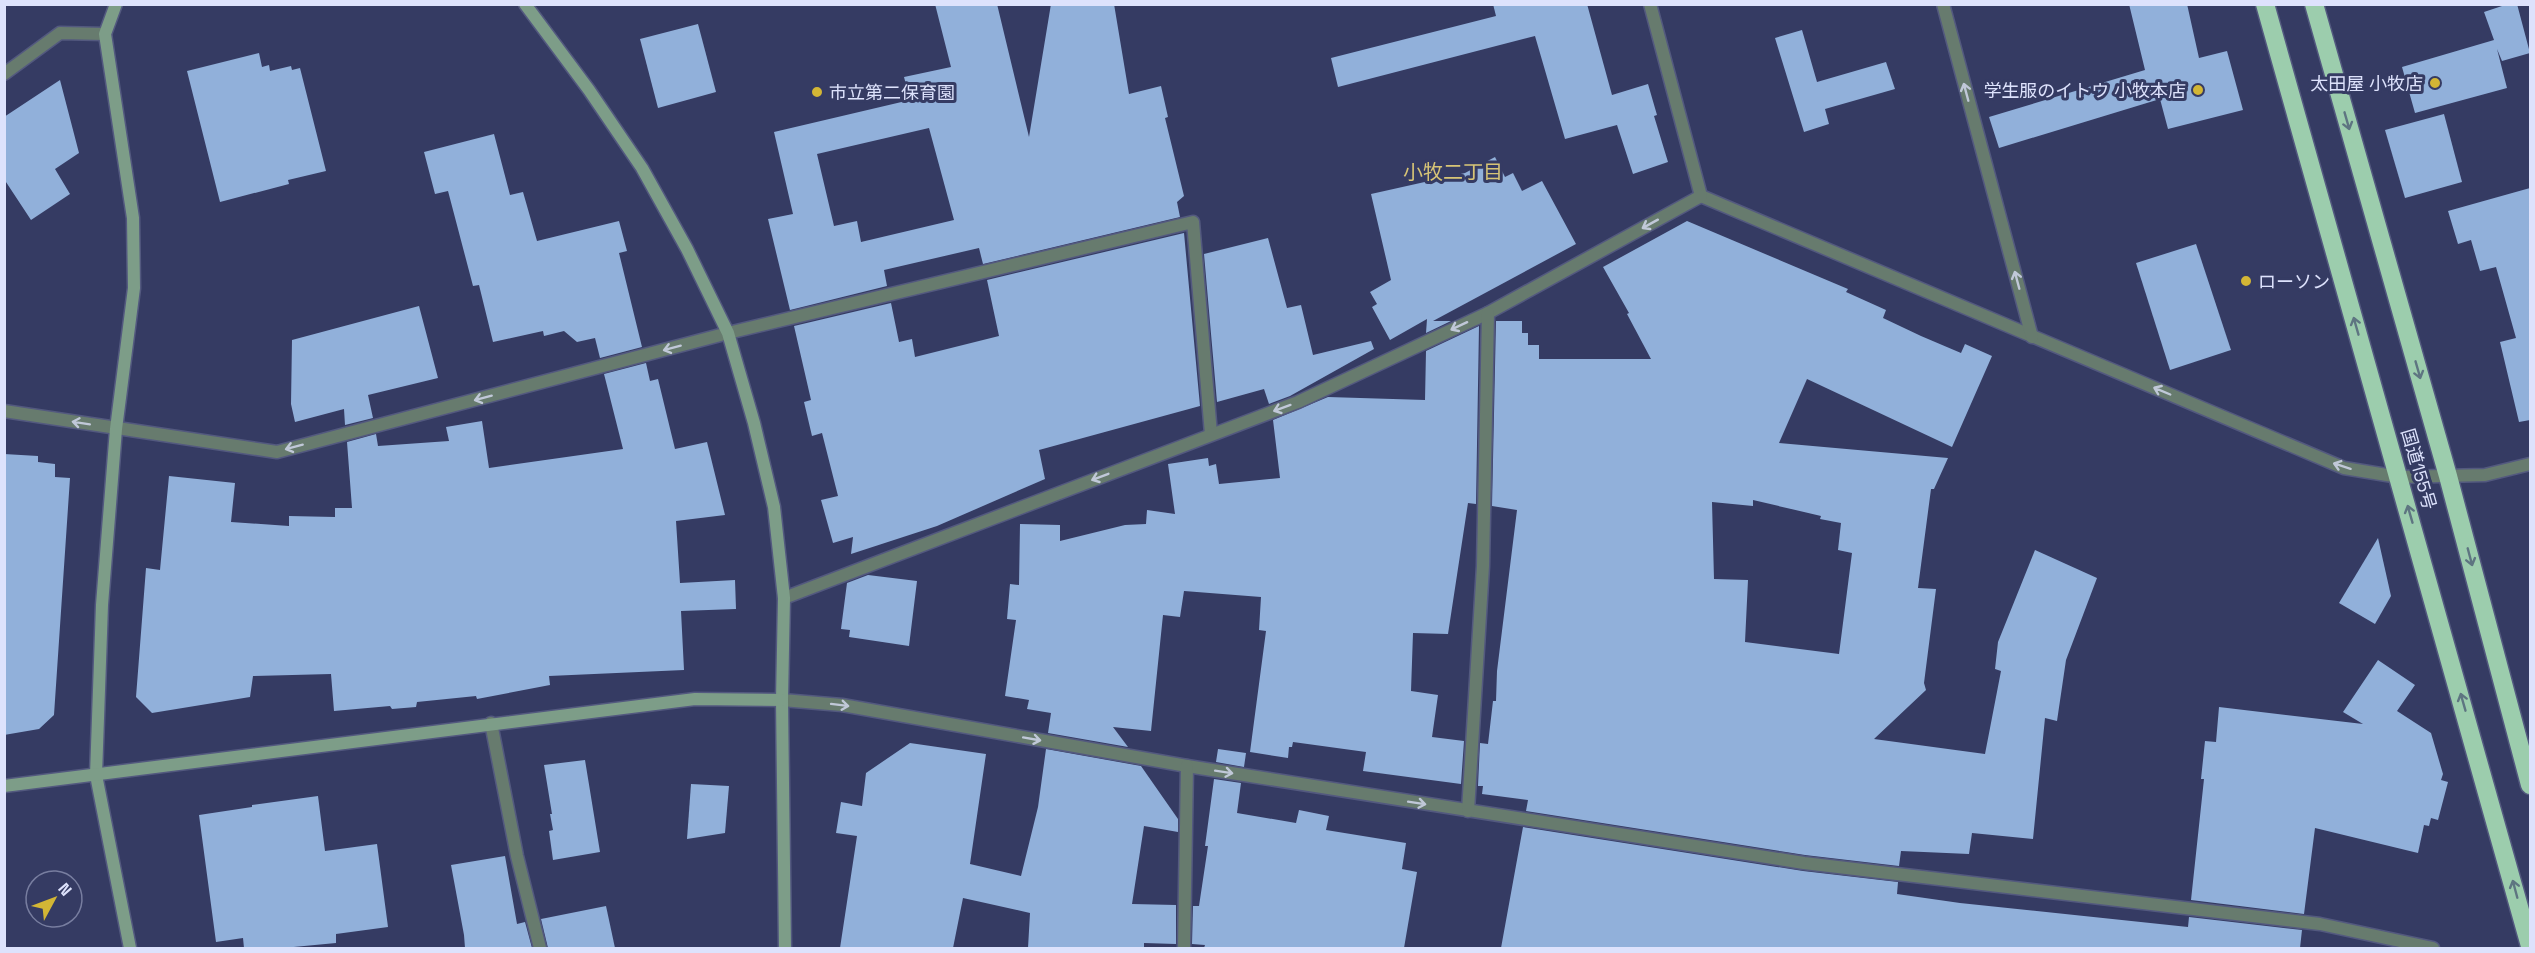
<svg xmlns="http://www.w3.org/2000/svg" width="2535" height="953" font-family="'Space Grotesk','Noto Sans JP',sans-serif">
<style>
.building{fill:#91b0da;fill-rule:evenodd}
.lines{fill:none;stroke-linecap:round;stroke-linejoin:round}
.street-casing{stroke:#53597f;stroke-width:15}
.secondary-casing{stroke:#53597f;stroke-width:15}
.highway-casing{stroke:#53597f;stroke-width:21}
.street{stroke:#677b6e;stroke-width:12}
.secondary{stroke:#7d9d88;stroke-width:12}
.highway{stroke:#9ccdad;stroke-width:18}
.oneway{stroke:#c0c8d8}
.oneway2{stroke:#5e7581}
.poi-dot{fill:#d3b635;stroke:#353b63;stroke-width:2}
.labels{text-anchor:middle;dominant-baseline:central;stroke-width:6;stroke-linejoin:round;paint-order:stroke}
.poi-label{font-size:18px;fill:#dde2fc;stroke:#353b63;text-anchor:end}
.street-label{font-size:18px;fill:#dde2fc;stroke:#353b63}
.neighbourhood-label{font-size:20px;fill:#d7c476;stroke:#353b63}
</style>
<rect width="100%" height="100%" fill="#353b63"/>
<g class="building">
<path d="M 935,4 L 997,4 L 1029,137 L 1051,4 L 1114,4 L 1129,94 L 1161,86 L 1168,117 L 1165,118 L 1184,196 L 1177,202 L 1180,217 L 983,264 L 979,248 L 884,270 L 887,286 L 790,310 L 768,219 L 793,214 L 774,132 L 910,100 L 904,77 L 951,67 ZM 929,128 L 954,220 L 861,242 L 857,221 L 834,226 L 817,154 Z"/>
<path d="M 1493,4 L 1587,4 L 1612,95 L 1648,84 L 1657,115 L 1654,116 L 1668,162 L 1633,174 L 1617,125 L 1565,139 L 1535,36 L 1338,87 L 1331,58 L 1496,16 Z"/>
<path d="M 2129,4 L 2187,4 L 2199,58 L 2227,51 L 2243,110 L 2168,129 L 2160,99 L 1999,148 L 1989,117 L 2145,70 Z"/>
<path d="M 2508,4 L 2517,4 L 2530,53 L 2502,61 L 2497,49 L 2507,88 L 2415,113 L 2402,67 L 2494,40 L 2484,12 Z"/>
<path d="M 698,24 L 716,92 L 658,108 L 640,39 Z"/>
<path d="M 1802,30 L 1817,82 L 1886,62 L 1895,89 L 1825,109 L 1829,124 L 1804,132 L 1775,38 Z"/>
<path d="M 259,53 L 262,67 L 269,65 L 270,71 L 291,66 L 292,70 L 300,68 L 326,171 L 288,180 L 289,184 L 220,202 L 187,71 Z"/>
<path d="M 60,80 L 79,153 L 55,169 L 70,194 L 31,220 L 4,179 L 4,117 Z"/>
<path d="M 2444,114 L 2462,182 L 2405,198 L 2385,130 Z"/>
<path d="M 494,134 L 510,195 L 523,192 L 537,241 L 619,221 L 627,251 L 619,253 L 642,347 L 600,358 L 595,338 L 577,342 L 564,331 L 544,336 L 543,331 L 493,342 L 479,285 L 473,286 L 448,191 L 435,194 L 424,152 Z"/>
<path d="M 1495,157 L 1505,177 L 1513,173 L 1522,191 L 1542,181 L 1576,244 L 1433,321 L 1451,321 L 1426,333 L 1427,319 L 1390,340 L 1372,307 L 1377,304 L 1370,292 L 1391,280 L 1371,194 L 1465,173 Z"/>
<path d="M 2530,188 L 2530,420 L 2519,422 L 2500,342 L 2516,338 L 2496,267 L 2480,271 L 2471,240 L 2458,244 L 2448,211 Z"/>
<path d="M 1687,221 L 1848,289 L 1846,292 L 1886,310 L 1883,318 L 1921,336 L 1961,353 L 1965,344 L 1992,356 L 1952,447 L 1807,379 L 1779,443 L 1948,458 L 1934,489 L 1931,489 L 1918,588 L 1936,589 L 1924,683 L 1926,690 L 1874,739 L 1985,754 L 2001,671 L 1995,669 L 1998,642 L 2035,550 L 2097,578 L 2066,660 L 2057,721 L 2045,718 L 2033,839 L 1972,833 L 1969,854 L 1901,851 L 1899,866 L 1805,855 L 1526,811 L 1528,800 L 1482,794 L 1483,786 L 1478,786 L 1480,743 L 1488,744 L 1493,701 L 1496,701 L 1497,671 L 1517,510 L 1492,506 L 1496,321 L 1522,321 L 1522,333 L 1528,333 L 1528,345 L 1539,345 L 1539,359 L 1651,359 L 1627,314 L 1629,313 L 1603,267 ZM 1753,500 L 1821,516 L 1820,519 L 1841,523 L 1838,550 L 1852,553 L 1839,654 L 1745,642 L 1748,580 L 1714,579 L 1712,502 L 1753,506 Z"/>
<path d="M 1184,233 L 1200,406 L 1039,450 L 1045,479 L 937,526 L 851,554 L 853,537 L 833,543 L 821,500 L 838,496 L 822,433 L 812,436 L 804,402 L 811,400 L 794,326 L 891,303 L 899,342 L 912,339 L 915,357 L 999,336 L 987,280 Z"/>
<path d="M 1268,238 L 1287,308 L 1301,305 L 1313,355 L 1371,341 L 1374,349 L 1290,396 L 1269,404 L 1264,389 L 1217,402 L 1204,254 Z"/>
<path d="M 2196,244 L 2231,350 L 2170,370 L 2136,263 Z"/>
<path d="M 419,306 L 438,378 L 368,395 L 373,418 L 345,425 L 344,409 L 295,422 L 291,404 L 292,340 Z"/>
<path d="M 1479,326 L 1476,504 L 1468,503 L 1448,634 L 1413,633 L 1411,691 L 1438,695 L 1432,737 L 1464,741 L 1461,784 L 1363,771 L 1366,752 L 1293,742 L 1292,747 L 1289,747 L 1288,758 L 1250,752 L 1266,631 L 1259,630 L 1261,597 L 1184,591 L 1180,617 L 1163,615 L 1151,731 L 1113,727 L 1128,747 L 1048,733 L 1051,713 L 1027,709 L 1029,700 L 1005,696 L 1016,620 L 1007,619 L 1010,584 L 1019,585 L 1020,524 L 1060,525 L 1060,541 L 1125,525 L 1146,524 L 1147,510 L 1175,514 L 1168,464 L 1208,458 L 1209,466 L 1216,464 L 1219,484 L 1280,478 L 1273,420 L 1328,397 L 1425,400 L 1426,351 Z"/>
<path d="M 646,363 L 650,381 L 658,379 L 675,449 L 707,442 L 725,515 L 676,521 L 680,583 L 735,580 L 736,609 L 681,611 L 684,670 L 549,676 L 550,685 L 477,699 L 476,696 L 417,702 L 416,707 L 392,709 L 390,706 L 334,711 L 331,674 L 253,676 L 250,697 L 152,713 L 136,697 L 146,568 L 160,570 L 169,476 L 235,483 L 231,522 L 289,526 L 289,516 L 335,517 L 335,508 L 352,508 L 347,442 L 376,434 L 378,446 L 449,441 L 446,427 L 482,421 L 489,468 L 623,449 L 604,374 Z"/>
<path d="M 4,454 L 38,456 L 38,462 L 55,464 L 55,477 L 70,478 L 54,715 L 39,729 L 4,735 Z"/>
<path d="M 2378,538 L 2391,596 L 2375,624 L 2339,603 Z"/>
<path d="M 868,575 L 917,581 L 909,646 L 849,637 L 850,630 L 841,629 L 847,583 Z"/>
<path d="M 2378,660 L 2415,685 L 2397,711 L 2431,733 L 2443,774 L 2441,780 L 2448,782 L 2438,820 L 2431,818 L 2429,826 L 2424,825 L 2418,853 L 2315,828 L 2304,914 L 2191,900 L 2204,779 L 2201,779 L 2205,741 L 2216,742 L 2219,707 L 2363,724 L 2343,712 Z"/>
<path d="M 910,743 L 986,754 L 970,864 L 1021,876 L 1038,807 L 1046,749 L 1141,766 L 1178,819 L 1178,832 L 1144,826 L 1132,904 L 1176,905 L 1176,944 L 1144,943 L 1144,948 L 1028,948 L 1030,913 L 963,898 L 953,948 L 840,948 L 857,836 L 836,833 L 841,802 L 862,806 L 866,773 Z"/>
<path d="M 1218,749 L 1246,753 L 1244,767 L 1216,762 Z"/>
<path d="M 585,760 L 600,852 L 553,860 L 549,831 L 553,830 L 550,814 L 552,814 L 544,765 Z"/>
<path d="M 1214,779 L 1241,783 L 1237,813 L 1296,823 L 1299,810 L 1329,816 L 1326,830 L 1406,843 L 1402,869 L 1417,872 L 1404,948 L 1204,948 L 1205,945 L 1192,944 L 1193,906 L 1199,906 L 1208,846 L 1205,846 Z"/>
<path d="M 691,784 L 729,786 L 725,833 L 687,839 Z"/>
<path d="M 318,796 L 325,851 L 377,844 L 388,927 L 336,934 L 336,943 L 283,948 L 244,948 L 243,938 L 216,942 L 199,815 L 252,807 L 252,805 Z"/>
<path d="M 1523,827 L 1803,871 L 1898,882 L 1897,894 L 1960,903 L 2188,927 L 2189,917 L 2302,930 L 2300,948 L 1501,948 Z"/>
<path d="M 505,856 L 517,924 L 525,922 L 532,948 L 465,948 L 464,935 L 451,865 Z"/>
<path d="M 606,906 L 615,948 L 548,948 L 541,919 Z"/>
</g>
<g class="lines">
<defs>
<g id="street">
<path d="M 1650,4 L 1701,196 L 2344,468 L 2399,477 L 2485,475 L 2530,464"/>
<path d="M 1943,4 L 2032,337"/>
<path d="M 4,74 L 60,33 L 105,34"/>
<path d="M 4,411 L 277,452 L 728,333 L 1193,222 L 1211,434"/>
<path d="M 784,598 L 1298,402 L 1488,313 L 1701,196"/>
<path d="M 782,700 L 842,705 L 1187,766 L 1804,863 L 2320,924 L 2433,948"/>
<path d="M 491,723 L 517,856 L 540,948"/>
<path d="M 1468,811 L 1483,566 L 1488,313"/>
<path d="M 1184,948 L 1187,766"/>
</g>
<g id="secondary">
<path d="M 116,4 L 105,34 L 133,218 L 134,288 L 116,429 L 102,605 L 96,775 L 130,948"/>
<path d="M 525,4 L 589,90 L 642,168 L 687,249 L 728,333 L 754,423 L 774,507 L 784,598 L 782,700 L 785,948"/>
<path d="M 4,786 L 695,699 L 782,700"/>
</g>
<g id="highway">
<path d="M 2265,4 L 2530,946"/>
<path d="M 2314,4 L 2448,476 L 2530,785"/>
</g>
</defs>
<use href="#street" class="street-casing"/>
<use href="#secondary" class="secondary-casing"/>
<use href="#highway" class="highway-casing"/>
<use href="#street" class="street"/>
<use href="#secondary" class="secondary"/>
<use href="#highway" class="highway"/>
</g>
<defs><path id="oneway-shaft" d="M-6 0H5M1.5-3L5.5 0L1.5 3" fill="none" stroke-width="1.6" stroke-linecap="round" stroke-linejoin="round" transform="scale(1.5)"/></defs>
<g class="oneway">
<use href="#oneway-shaft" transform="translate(1966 92) rotate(-105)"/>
<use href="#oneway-shaft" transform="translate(1650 224) rotate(151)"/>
<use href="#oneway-shaft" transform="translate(2017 280) rotate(-105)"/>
<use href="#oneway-shaft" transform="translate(1459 326) rotate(155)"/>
<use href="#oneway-shaft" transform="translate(672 348) rotate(165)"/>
<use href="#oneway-shaft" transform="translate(2162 391) rotate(-157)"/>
<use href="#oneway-shaft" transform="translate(483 398) rotate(165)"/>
<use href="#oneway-shaft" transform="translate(1282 408) rotate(160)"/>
<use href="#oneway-shaft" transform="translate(81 423) rotate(-171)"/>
<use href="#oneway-shaft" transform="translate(294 447) rotate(165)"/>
<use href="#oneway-shaft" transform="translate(2342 466) rotate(-162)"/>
<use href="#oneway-shaft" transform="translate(1100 477) rotate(159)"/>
<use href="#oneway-shaft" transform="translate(840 705) rotate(7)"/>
<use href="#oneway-shaft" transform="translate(1032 739) rotate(10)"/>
<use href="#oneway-shaft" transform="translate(1224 772) rotate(9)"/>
<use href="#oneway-shaft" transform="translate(1417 803) rotate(9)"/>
</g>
<g class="oneway2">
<use href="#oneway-shaft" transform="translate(2347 121) rotate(74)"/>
<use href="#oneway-shaft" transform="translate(2356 326) rotate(-106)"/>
<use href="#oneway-shaft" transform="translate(2418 370) rotate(74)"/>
<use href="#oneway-shaft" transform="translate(2410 514) rotate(-106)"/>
<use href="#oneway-shaft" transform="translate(2470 557) rotate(75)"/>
<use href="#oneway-shaft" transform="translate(2463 702) rotate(-106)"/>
<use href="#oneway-shaft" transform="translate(2515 889) rotate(-105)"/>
</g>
<g class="poi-dot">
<circle cx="2435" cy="83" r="6"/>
<circle cx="2198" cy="90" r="6"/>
<circle cx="817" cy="92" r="6"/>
<circle cx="2246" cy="281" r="6"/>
</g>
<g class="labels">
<g class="poi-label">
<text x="2423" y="83">太田屋 小牧店</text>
<text x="2186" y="90">学生服のイトウ 小牧本店</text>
<text x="829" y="92" text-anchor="start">市立第二保育園</text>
<text x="2258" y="281" text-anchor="start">ローソン</text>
</g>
<g class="street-label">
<text transform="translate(2419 469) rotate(74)">国道155号</text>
</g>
<g class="neighbourhood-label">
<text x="1453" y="172">小牧二丁目</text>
</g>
</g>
<rect width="2535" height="953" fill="none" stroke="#dde2fc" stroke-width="12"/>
<g transform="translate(54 899) rotate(49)"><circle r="28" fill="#353b63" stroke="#787ea0" stroke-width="1.5"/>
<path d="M0-4.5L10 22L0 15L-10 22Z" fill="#d3b635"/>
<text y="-9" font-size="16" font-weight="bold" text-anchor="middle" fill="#dde2fc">N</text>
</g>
</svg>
